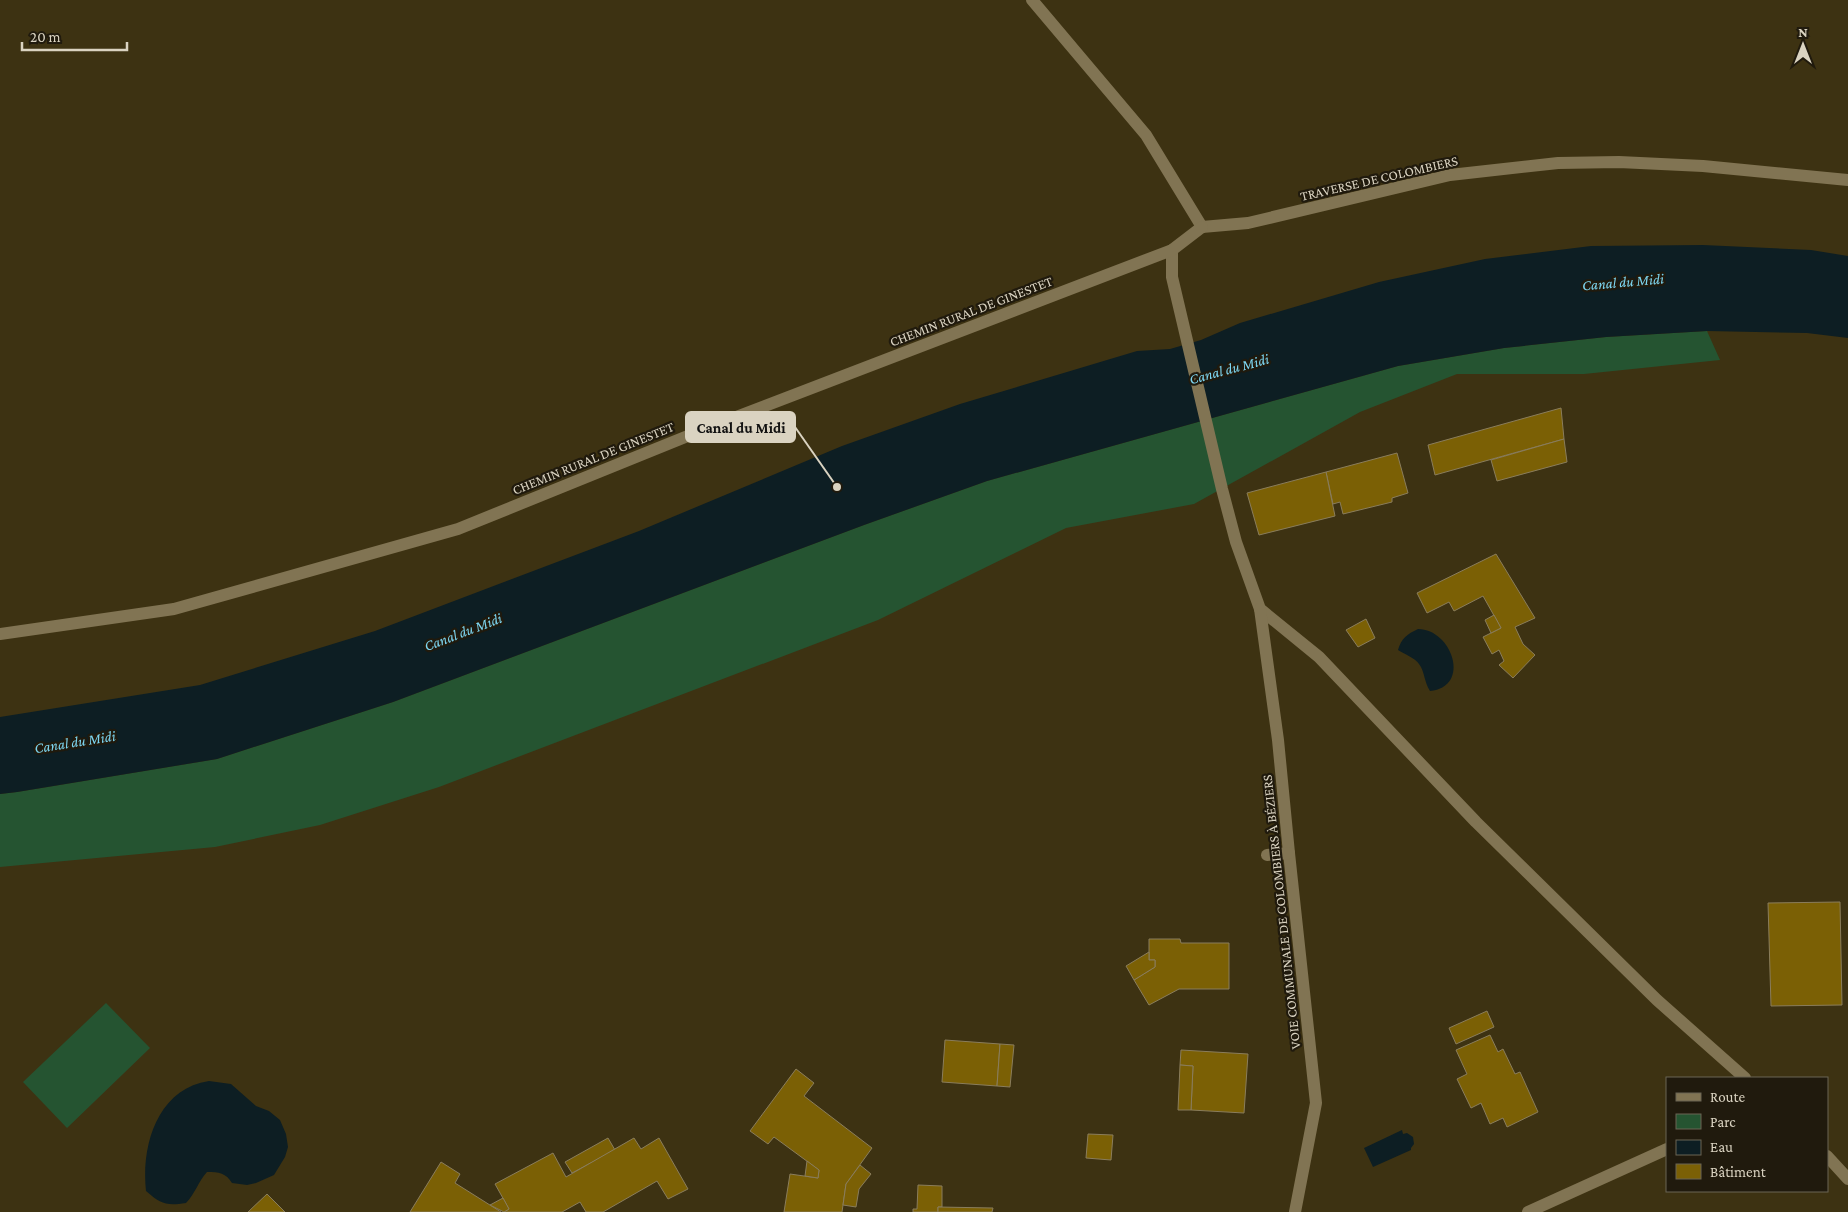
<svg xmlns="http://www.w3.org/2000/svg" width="1848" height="1212" font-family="'Crimson Pro',serif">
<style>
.green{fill:#255431}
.water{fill:#0d1e23}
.building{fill:#7b6005;stroke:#8a7d5c}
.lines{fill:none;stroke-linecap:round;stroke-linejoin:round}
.minor{stroke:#817453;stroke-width:12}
.labels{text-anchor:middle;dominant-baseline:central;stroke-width:4.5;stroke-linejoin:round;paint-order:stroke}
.street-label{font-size:14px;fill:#dad3c1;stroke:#201a0d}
.water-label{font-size:15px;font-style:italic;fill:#7dd6f1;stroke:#201a0d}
.leader{fill:none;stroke:#dad3c1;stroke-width:2}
.callout-dot{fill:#dad3c1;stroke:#201a0d;stroke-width:2}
.callout{fill:#dad3c1;stroke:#dad3c1;stroke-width:2}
.callout-label{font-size:15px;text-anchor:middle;font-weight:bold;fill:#111}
</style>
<rect width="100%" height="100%" fill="#3d3212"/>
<g class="green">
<path d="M 1707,331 L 1720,360 L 1584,374 L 1457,374 L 1360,412 L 1194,504 L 1066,528 L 878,620 L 439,787 L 320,825 L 215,847 L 0,867 L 0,794 L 17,792 L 217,759 L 393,702 L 864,525 L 987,481 L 1398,366 L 1504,348 L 1606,337 Z"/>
<path d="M 106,1003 L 150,1048 L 67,1128 L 23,1082 Z"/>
</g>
<g class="water">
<path d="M 1703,245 L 1811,250 L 1848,256 L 1848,338 L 1807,333 L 1707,331 L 1606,337 L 1504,348 L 1398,366 L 987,481 L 864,525 L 393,702 L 217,759 L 17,792 L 0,794 L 0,717 L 200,685 L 375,631 L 639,531 L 842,446 L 960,404 L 1137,351 L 1170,349 L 1201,340 L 1240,323 L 1379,282 L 1485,259 L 1591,246 Z"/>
<path d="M 1418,629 C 1452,629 1472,687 1430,691 C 1424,682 1425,672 1419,664 C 1415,658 1404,654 1398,650 C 1401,639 1407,634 1418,629 Z"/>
<path d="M 209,1081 L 231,1084 L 256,1106 L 269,1111 L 280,1120 L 286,1134 L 288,1147 L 285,1157 L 274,1175 L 256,1183 L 247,1185 L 232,1183 C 226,1173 219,1172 207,1172 C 198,1182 195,1194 186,1203 C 166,1206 161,1204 146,1191 C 141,1146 157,1089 209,1081 Z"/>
<path d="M 1402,1130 L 1403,1134 L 1407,1133 L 1413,1137 L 1414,1144 L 1411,1148 L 1411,1150 L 1373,1167 L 1364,1148 Z"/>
</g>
<g class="building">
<path d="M 1561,408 L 1564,439 L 1435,475 L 1428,445 Z"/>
<path d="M 1564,439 L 1567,462 L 1497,481 L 1491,460 Z"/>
<path d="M 1397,453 L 1408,493 L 1392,498 L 1392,502 L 1343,514 L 1340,502 L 1333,504 L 1326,472 Z"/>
<path d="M 1326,472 L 1335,516 L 1259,535 L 1247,493 Z"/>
<path d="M 1496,554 L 1535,618 L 1515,627 L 1523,644 L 1535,655 L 1513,678 L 1499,665 L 1504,661 L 1499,650 L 1492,654 L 1483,637 L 1501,628 L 1483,596 L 1454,611 L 1449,602 L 1427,613 L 1417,593 Z"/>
<path d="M 1494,615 L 1501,628 L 1491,633 L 1485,620 Z"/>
<path d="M 1366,619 L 1375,638 L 1358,647 L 1346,630 Z"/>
<path d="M 1840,902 L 1842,1005 L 1771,1006 L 1768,903 Z"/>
<path d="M 1149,939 L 1180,939 L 1181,943 L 1229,943 L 1229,989 L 1179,989 L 1149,1005 L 1134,980 L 1155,967 L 1155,960 L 1149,960 Z"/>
<path d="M 1149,952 L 1149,960 L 1155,960 L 1155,967 L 1134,980 L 1126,966 Z"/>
<path d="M 1487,1011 L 1494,1027 L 1456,1044 L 1449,1028 Z"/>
<path d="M 1490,1035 L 1498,1052 L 1503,1049 L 1515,1074 L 1520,1072 L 1538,1112 L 1507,1127 L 1503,1118 L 1490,1124 L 1481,1103 L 1471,1108 L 1457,1079 L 1467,1074 L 1456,1050 Z"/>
<path d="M 945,1040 L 1000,1044 L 997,1086 L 942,1082 Z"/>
<path d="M 1000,1044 L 1014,1045 L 1010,1087 L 997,1086 Z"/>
<path d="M 1181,1050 L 1248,1054 L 1244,1113 L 1191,1110 L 1193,1066 L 1180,1065 Z"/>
<path d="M 1180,1065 L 1193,1066 L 1191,1110 L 1178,1110 Z"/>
<path d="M 796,1069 L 814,1083 L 804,1096 L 872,1148 L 846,1184 L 842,1212 L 784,1212 L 790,1174 L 818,1178 L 819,1170 L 774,1137 L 768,1144 L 750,1131 Z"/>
<path d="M 1088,1134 L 1113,1135 L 1111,1160 L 1086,1158 Z"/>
<path d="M 608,1138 L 615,1150 L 572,1173 L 565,1162 Z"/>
<path d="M 634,1138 L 641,1149 L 659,1138 L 688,1189 L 668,1199 L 657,1181 L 603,1212 L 586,1212 L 580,1202 L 562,1212 L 504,1212 L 509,1209 L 495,1184 L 553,1153 L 566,1177 Z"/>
<path d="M 807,1161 L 819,1170 L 818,1178 L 805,1176 Z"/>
<path d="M 441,1162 L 460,1174 L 455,1183 L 501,1212 L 410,1212 Z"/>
<path d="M 860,1165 L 871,1174 L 859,1189 L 856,1207 L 843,1205 L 846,1184 Z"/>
<path d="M 918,1185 L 942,1186 L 942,1207 L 938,1207 L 938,1212 L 913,1212 L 913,1209 L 917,1209 Z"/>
<path d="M 267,1194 L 285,1212 L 248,1212 Z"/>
<path d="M 503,1198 L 509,1209 L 504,1212 L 490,1205 Z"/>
<path d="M 938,1207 L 993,1208 L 992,1212 L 938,1212 Z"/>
</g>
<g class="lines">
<g class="minor">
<path d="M 1032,0 L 1146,135 L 1202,227"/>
<path d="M 1202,227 L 1248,223 L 1450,175 L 1558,163 L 1619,162 L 1703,166 L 1848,180"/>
<path d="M 1172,250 L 1172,277 L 1222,489 L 1236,542 L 1260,609 L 1319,657 L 1476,822 L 1657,1000 L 1745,1078"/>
<path d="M 1260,609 L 1278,740 L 1289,853 L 1316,1103 L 1295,1212"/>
<path d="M 0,634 L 174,609 L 458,529 L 710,427 L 1172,250 L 1202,227"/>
<path d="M 1267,855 L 1289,853"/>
<path d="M 1827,1156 L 1848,1179"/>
<path d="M 1528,1212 L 1667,1149"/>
</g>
</g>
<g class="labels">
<g class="street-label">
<text transform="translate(1379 178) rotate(-13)">TRAVERSE DE COLOMBIERS</text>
<text transform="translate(971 311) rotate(-21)">CHEMIN RURAL DE GINESTET</text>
<text transform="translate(593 458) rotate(-22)">CHEMIN RURAL DE GINESTET</text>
<text transform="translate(1281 912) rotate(-96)">VOIE COMMUNALE DE COLOMBIERS À BÉZIERS</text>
</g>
<g class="water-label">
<text transform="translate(1623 282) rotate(-5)">Canal du Midi</text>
<text transform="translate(1229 369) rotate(-15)">Canal du Midi</text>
<text transform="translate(463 632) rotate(-21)">Canal du Midi</text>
<text transform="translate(75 742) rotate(-9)">Canal du Midi</text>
</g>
</g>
<path class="leader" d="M837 487L795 427"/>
<circle class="callout-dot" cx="837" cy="487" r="5"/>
<rect class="callout" x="686" y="412" width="109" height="30" rx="5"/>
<g class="callout-label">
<text x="741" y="433">Canal du Midi</text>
</g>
<rect x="1666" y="1077" width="162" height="115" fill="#201a0d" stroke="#6a6455"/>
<rect x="1676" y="1093" width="25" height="8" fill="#817453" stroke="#6a6455"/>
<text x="1710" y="1102" font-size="15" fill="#dad3c1">Route</text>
<rect x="1676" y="1114" width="25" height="15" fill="#255431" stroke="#6a6455"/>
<text x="1710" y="1127" font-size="15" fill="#dad3c1">Parc</text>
<rect x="1676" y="1140" width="25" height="15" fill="#0d1e23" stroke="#6a6455"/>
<text x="1710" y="1152" font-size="15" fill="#dad3c1">Eau</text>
<rect x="1676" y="1164" width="25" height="15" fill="#7b6005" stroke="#6a6455"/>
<text x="1710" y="1177" font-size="15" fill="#dad3c1">Bâtiment</text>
<g transform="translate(1803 45)" stroke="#201a0d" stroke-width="4" paint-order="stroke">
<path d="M0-4L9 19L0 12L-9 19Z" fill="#dad3c1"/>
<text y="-8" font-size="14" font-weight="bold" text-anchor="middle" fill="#dad3c1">N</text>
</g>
<path d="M22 42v8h105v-8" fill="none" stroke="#dad3c1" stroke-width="2.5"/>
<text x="30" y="42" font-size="15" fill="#dad3c1" stroke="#201a0d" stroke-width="4" paint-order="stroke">20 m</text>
</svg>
